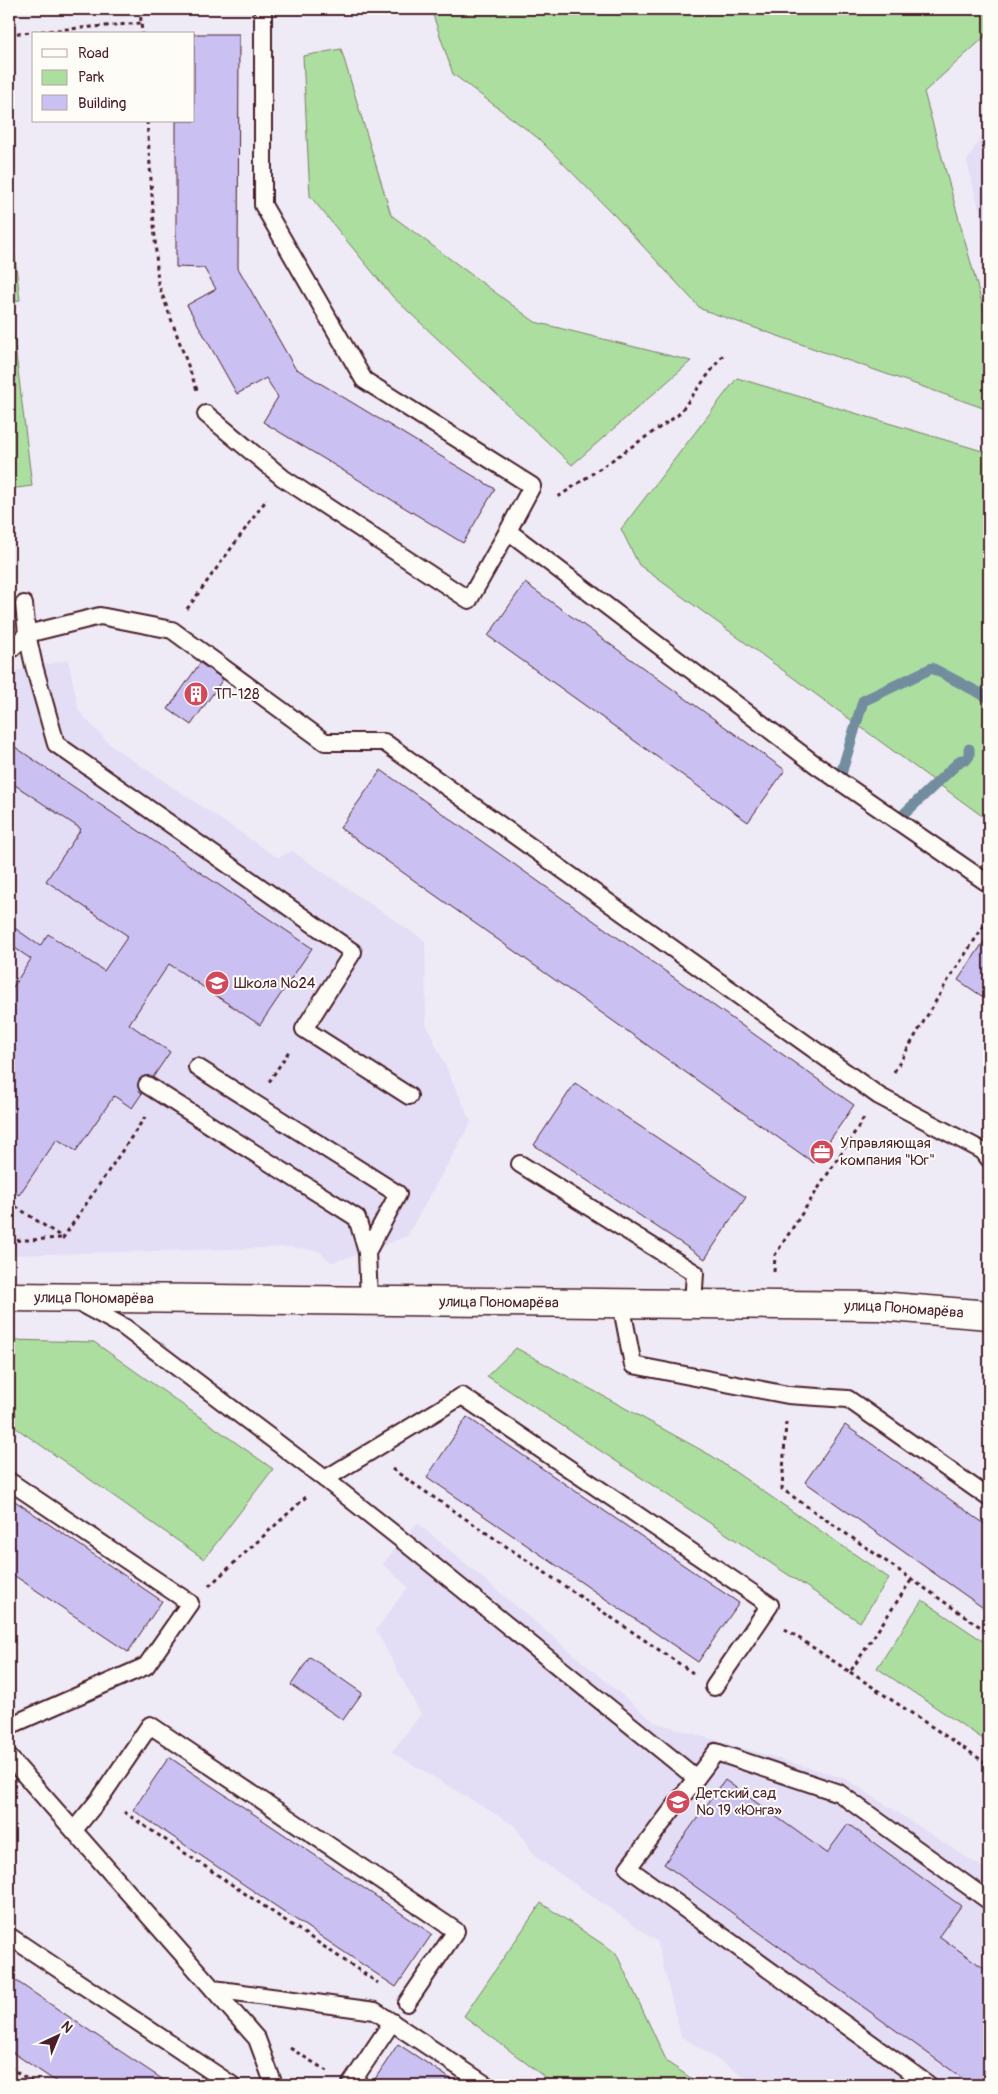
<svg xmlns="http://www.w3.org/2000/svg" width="998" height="2094" font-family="Pangolin,sans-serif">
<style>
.built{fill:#e3ddf5}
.green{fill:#acdea0;stroke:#7b7e66}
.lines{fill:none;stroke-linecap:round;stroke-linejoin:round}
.stream{stroke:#718d9e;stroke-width:11}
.building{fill:#cac0f2;stroke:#4a1f2b}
.service-casing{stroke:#4a1f2b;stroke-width:20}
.minor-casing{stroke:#4a1f2b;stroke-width:31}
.path{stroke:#4a1f2b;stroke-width:3;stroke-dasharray:4 4;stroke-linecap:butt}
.service{stroke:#fdfcf7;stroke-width:16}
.minor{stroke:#fdfcf7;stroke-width:28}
.labels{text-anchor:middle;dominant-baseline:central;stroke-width:4;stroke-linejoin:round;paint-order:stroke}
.poi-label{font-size:15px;fill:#4a1f2b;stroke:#fdfcf7;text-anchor:start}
.street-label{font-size:15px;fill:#4a1f2b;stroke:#fdfcf7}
</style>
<rect width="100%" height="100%" fill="#eeeaf6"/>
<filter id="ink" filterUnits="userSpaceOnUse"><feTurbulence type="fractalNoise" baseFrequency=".02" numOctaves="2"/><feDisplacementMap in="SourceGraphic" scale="10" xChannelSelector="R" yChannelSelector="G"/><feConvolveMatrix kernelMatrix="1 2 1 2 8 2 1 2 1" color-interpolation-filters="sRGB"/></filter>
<g filter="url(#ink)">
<g class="built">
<path d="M 989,124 L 989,248 L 967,161 Z"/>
<path d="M 68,660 L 79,711 L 110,745 L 278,858 L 292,851 L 425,941 L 426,1024 L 471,1122 L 407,1236 L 367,1252 L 331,1262 L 319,1251 L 294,1247 L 9,1255 L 9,672 Z"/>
<path d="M 417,1523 L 654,1722 L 844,1778 L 989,1872 L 989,2085 L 758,2085 L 681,2036 L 657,1941 L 536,1857 L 514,1825 L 392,1752 L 421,1714 L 376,1630 L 408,1587 L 383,1564 Z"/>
</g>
<g class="green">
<path d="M 431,9 L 989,9 L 989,33 L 924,92 L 989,329 L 989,410 L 701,309 L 617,218 L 538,138 L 453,74 Z"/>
<path d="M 341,49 L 391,215 L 535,322 L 691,361 L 572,465 L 393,297 L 310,196 L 303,56 Z"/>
<path d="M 9,207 L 20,300 L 9,302 Z"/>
<path d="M 9,313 L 11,313 L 32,486 L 9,489 Z"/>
<path d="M 737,378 L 989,453 L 989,821 L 639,565 L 621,529 Z"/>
<path d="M 9,1340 L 94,1342 L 273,1469 L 204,1559 L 9,1423 Z"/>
<path d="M 516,1348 L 712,1456 L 889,1578 L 860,1622 L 487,1376 Z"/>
<path d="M 922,1600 L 989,1645 L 989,1743 L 877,1668 Z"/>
<path d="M 541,1903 L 616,1953 L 667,2062 L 701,2085 L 555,2085 L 464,2016 Z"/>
</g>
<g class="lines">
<g class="stream">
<path d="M 841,774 L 863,701 L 932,668 L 989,698"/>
<path d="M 905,813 L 961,760 L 966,760 L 969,756 L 969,749"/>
</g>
</g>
<g class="building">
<path d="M 194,34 L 239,34 L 238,268 L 295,368 L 495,489 L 463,543 L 263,422 L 278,397 L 266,378 L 237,394 L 187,305 L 216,289 L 204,268 L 176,267 L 176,121 L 194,121 Z"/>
<path d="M 525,583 L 785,770 L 748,822 L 488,636 Z"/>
<path d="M 200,663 L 223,679 L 191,725 L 168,709 Z"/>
<path d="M 9,743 L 312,948 L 260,1025 L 169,964 L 129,1024 L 170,1052 L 132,1108 L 114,1096 L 76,1151 L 57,1139 L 19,1195 L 9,1188 L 9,993 L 31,959 L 9,944 L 9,924 L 40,946 L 48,934 L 104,971 L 128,936 L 46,881 L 81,829 L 9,781 Z"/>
<path d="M 381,770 L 854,1105 L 814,1163 L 340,828 Z"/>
<path d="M 989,934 L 989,1001 L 958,980 Z"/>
<path d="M 575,1083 L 746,1197 L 705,1259 L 534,1145 Z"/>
<path d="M 467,1417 L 739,1603 L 698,1662 L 427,1477 Z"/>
<path d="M 845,1425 L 989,1527 L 989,1612 L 805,1482 Z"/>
<path d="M 9,1497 L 162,1601 L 128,1652 L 9,1572 Z"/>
<path d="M 310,1657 L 362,1693 L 343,1720 L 291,1685 Z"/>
<path d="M 169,1757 L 432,1934 L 396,1987 L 133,1810 Z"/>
<path d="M 725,1780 L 827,1853 L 848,1824 L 961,1906 L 939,1936 L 989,1972 L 989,2085 L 972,2085 L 664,1864 Z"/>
<path d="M 9,1976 L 90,2031 L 171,2085 L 61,2085 L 9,2050 Z"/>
<path d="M 398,2044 L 460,2085 L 371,2085 Z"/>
</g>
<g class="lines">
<defs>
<g id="service">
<path d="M 263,9 L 263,205 L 364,380 L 532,486 L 508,531 L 816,765 L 989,884"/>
<path d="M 206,414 L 283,478 L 469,600 L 508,531"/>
<path d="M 24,604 L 27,634 L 34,666 L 56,744 L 353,952 L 304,1029 L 409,1096"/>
<path d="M 9,651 L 27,634 L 100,616 L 172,630 L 325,742 L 384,742 L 879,1096 L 983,1151 L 989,1159"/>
<path d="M 197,1067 L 398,1194 L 367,1252"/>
<path d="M 147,1085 L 357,1218 L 367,1252 L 369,1301"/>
<path d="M 520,1164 L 695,1273 L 693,1304"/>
<path d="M 76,1301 L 124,1327 L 325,1479 L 403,1541 L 696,1778"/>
<path d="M 621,1303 L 633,1365 L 788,1395 L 848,1399 L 989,1498"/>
<path d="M 325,1479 L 462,1396 L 770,1605 L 714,1687"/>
<path d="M 9,1481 L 190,1603 L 146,1666 L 9,1726"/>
<path d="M 9,1757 L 257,2039 L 274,2085"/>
<path d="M 74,1830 L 101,1797 L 150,1725 L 456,1931 L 407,2003"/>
<path d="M 9,1936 L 232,2085"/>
<path d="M 213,1989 L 375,2011 L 486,2085"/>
<path d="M 350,2085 L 392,2022"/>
<path d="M 929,2085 L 628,1868 L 716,1752 L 839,1793 L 989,1901"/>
</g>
<g id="minor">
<path id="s1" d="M 9,1297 L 879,1306 L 989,1315"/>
</g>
</defs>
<use href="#service" class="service-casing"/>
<use href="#minor" class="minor-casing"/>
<g class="path">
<path d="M 140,9 L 142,34"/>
<path d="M 9,34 L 141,23"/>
<path d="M 147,121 L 158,283 L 197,390"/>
<path d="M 558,497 L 678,415 L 723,355"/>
<path d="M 187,609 L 267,499"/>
<path d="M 894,1072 L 947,982 L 989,918"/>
<path d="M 269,1082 L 289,1051"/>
<path d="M 9,1202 L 63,1238 L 145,1117"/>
<path d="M 9,1241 L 63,1238"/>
<path d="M 774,1272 L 775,1255 L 864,1118"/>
<path d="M 786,1422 L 782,1489 L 989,1633"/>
<path d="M 392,1469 L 693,1673"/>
<path d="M 209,1586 L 306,1497"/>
<path d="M 785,1629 L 850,1672 L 912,1579"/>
<path d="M 850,1672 L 989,1765"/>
<path d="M 124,1812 L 378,1983"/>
<path d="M 290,2048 L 327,2071"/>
<path d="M 9,2067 L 37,2085"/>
<path d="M 53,2085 L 56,2082"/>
</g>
<use href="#service" class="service"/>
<use href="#minor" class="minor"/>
</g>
</g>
<defs>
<symbol id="building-disc" viewBox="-11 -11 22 22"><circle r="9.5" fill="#d1495b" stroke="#fdfcf7"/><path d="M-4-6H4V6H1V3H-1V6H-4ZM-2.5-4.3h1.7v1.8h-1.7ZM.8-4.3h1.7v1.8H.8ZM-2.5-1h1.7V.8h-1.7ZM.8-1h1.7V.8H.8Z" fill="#fff"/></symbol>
<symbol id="school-disc" viewBox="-11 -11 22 22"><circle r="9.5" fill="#d1495b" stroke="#fdfcf7"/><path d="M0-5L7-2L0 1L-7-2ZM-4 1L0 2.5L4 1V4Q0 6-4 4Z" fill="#fff"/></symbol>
<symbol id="office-disc" viewBox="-11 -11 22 22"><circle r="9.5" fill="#d1495b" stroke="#fdfcf7"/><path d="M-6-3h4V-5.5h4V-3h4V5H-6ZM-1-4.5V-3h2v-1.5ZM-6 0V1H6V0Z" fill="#fff"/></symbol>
</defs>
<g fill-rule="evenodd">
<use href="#building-disc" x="182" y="680" width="28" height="28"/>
<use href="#school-disc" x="203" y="969" width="28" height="28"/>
<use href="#office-disc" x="808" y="1138" width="28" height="28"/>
<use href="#school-disc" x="664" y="1788" width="28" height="28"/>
</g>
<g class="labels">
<g class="poi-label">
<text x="214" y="694">ТП-128</text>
<text x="234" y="983">Школа №24</text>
<text x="840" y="1143">Управляющая<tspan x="840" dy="17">компания "Юг"</tspan></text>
<text x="696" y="1793">Детский сад<tspan x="696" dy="17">№ 19 «Юнга»</tspan></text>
</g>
<g class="street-label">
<text stroke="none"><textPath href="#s1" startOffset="85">улица Пономарёва</textPath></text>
<text stroke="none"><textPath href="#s1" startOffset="490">улица Пономарёва</textPath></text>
<text stroke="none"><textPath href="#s1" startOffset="895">улица Пономарёва</textPath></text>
</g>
</g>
<rect width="998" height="2094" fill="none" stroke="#fdfcf7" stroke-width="30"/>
<rect x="15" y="15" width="968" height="2064" fill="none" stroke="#4a1f2b" stroke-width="2" filter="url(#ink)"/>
<rect x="32" y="32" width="162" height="90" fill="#fdfcf7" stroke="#b5a4a5"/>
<rect x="42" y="49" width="25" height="8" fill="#fdfcf7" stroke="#b5a4a5"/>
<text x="78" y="58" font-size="15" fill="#4a1f2b">Road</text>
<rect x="42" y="70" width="25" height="15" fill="#acdea0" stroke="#b5a4a5"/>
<text x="78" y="82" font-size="15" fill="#4a1f2b">Park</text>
<rect x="42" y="95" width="25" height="15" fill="#cac0f2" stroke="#b5a4a5"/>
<text x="78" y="108" font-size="15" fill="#4a1f2b">Building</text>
<g transform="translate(58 2036) rotate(44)" stroke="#fdfcf7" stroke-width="4" paint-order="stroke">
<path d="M0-4L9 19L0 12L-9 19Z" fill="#4a1f2b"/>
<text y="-8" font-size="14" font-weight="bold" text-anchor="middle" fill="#4a1f2b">N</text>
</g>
</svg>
